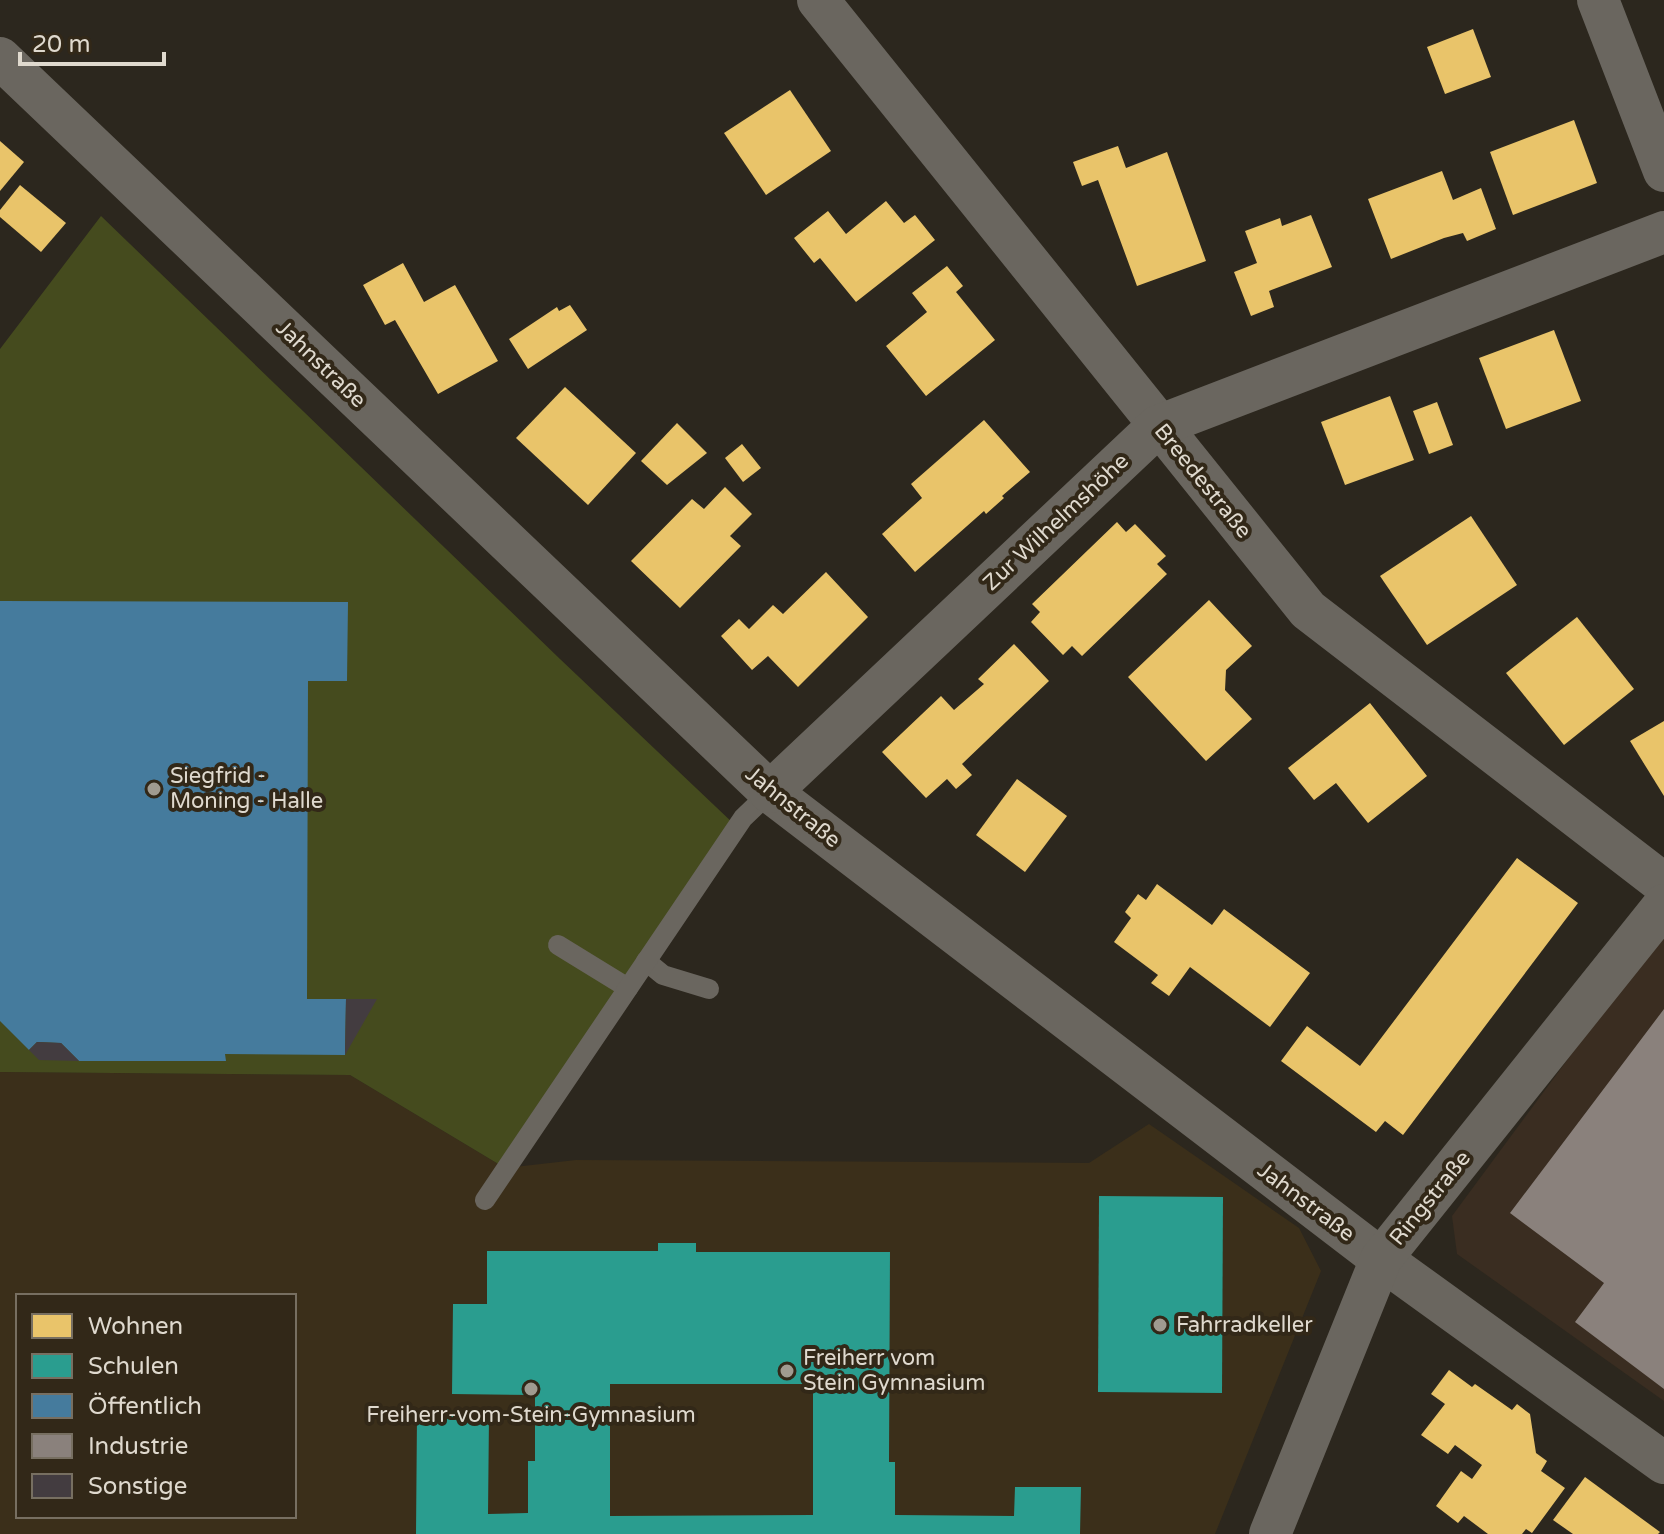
<svg xmlns="http://www.w3.org/2000/svg" width="1664" height="1534" font-family="'Varela Round',sans-serif">
<style>
.industrial{fill:#3a2d21}
.built{fill:#3b2f1a;fill-rule:evenodd}
.green{fill:#454b1e}
.homes{fill:#e9c46a}
.schools{fill:#2a9d8f;fill-rule:evenodd}
.public{fill:#457b9d}
.industry{fill:#8a817c}
.building{fill:#433c40}
.lines{fill:none;stroke-linecap:round;stroke-linejoin:round}
.lane{stroke:#6a665f;stroke-width:20}
.street{stroke:#6a665f;stroke-width:42}
.poi-dot{fill:#a09b90;stroke:#322818;stroke-width:3}
.labels{text-anchor:middle;dominant-baseline:central;stroke-width:8;stroke-linejoin:round;paint-order:stroke}
.street-label{font-size:22px;fill:#dfd9ce;stroke:#322818}
.poi-label{font-size:22px;fill:#dfd9ce;stroke:#322818;text-anchor:start}
</style>
<rect width="100%" height="100%" fill="#2c271e"/>
<path class="industrial" d="M 1664,929 L 1664,1401 L 1457,1254 L 1452,1216 Z"/>
<path class="built" d="M 0,1072 L 350,1075 L 505,1168 L 576,1160 L 1089,1163 L 1149,1124 L 1299,1228 L 1321,1271 L 1215,1534 L 0,1534 ZM 18,1296 L 294,1296 L 294,1516 L 18,1516 Z"/>
<path class="green" d="M 101,216 L 560,659 L 735,825 L 505,1168 L 350,1075 L 0,1072 L 0,349 Z"/>
<g class="homes">
<path d="M 1473,29 L 1491,77 L 1445,94 L 1427,47 Z"/>
<path d="M 790,90 L 831,151 L 766,195 L 724,133 Z"/>
<path d="M 1574,120 L 1597,183 L 1513,215 L 1490,152 Z"/>
<path d="M 0,141 L 24,162 L 0,191 Z"/>
<path d="M 1118,146 L 1126,168 L 1167,152 L 1206,261 L 1137,286 L 1098,180 L 1082,186 L 1073,162 Z"/>
<path d="M 1442,171 L 1453,200 L 1481,188 L 1496,229 L 1467,241 L 1463,233 L 1444,238 L 1391,259 L 1368,199 Z"/>
<path d="M 20,185 L 66,223 L 41,252 L 0,217 L 0,210 Z"/>
<path d="M 886,201 L 904,223 L 915,215 L 935,240 L 856,302 L 820,258 L 814,263 L 794,238 L 828,211 L 846,234 Z"/>
<path d="M 1311,215 L 1332,267 L 1269,291 L 1274,307 L 1251,316 L 1234,272 L 1257,263 L 1245,231 L 1280,218 L 1282,226 Z"/>
<path d="M 403,263 L 424,302 L 455,285 L 498,361 L 438,394 L 395,320 L 385,325 L 363,285 Z"/>
<path d="M 947,266 L 963,286 L 956,292 L 995,340 L 926,396 L 886,346 L 927,312 L 912,293 Z"/>
<path d="M 570,305 L 587,330 L 528,369 L 509,339 L 557,307 L 559,311 Z"/>
<path d="M 1554,330 L 1581,401 L 1506,429 L 1479,358 Z"/>
<path d="M 565,387 L 636,453 L 588,505 L 516,438 Z"/>
<path d="M 1390,396 L 1414,460 L 1345,485 L 1321,422 Z"/>
<path d="M 1437,402 L 1453,445 L 1429,454 L 1413,411 Z"/>
<path d="M 984,420 L 1030,472 L 1002,496 L 1004,498 L 986,514 L 984,511 L 915,572 L 882,534 L 922,498 L 911,484 Z"/>
<path d="M 677,423 L 707,453 L 667,485 L 641,461 Z"/>
<path d="M 742,444 L 761,468 L 743,482 L 725,458 Z"/>
<path d="M 725,487 L 752,514 L 730,536 L 741,546 L 680,608 L 631,561 L 692,499 L 704,509 Z"/>
<path d="M 1471,516 L 1517,585 L 1427,645 L 1380,576 Z"/>
<path d="M 1117,522 L 1126,532 L 1135,524 L 1166,556 L 1157,564 L 1167,574 L 1082,656 L 1072,646 L 1063,655 L 1031,622 L 1040,612 L 1032,604 Z"/>
<path d="M 826,572 L 868,617 L 798,687 L 768,656 L 752,670 L 721,636 L 739,619 L 749,629 L 773,605 L 783,614 Z"/>
<path d="M 1209,600 L 1252,646 L 1226,670 L 1225,690 L 1252,719 L 1206,761 L 1128,677 Z"/>
<path d="M 1577,617 L 1634,689 L 1564,745 L 1506,673 Z"/>
<path d="M 1014,644 L 1049,681 L 962,764 L 972,775 L 956,789 L 947,779 L 926,798 L 882,752 L 941,696 L 954,710 L 984,684 L 978,679 Z"/>
<path d="M 1370,703 L 1427,776 L 1368,823 L 1336,783 L 1314,800 L 1288,768 Z"/>
<path d="M 1664,721 L 1664,796 L 1630,741 Z"/>
<path d="M 1017,779 L 1067,816 L 1025,872 L 976,835 Z"/>
<path d="M 1517,858 L 1578,903 L 1403,1135 L 1385,1121 L 1376,1132 L 1281,1061 L 1307,1026 L 1360,1066 Z"/>
<path d="M 1157,884 L 1212,925 L 1224,909 L 1310,973 L 1270,1027 L 1190,967 L 1169,996 L 1151,983 L 1158,975 L 1114,942 L 1131,918 L 1125,912 L 1138,894 L 1146,900 Z"/>
<path d="M 1449,1370 L 1472,1387 L 1475,1384 L 1512,1410 L 1517,1404 L 1530,1414 L 1536,1453 L 1547,1461 L 1541,1471 L 1565,1488 L 1532,1533 L 1526,1529 L 1522,1534 L 1488,1534 L 1464,1516 L 1458,1523 L 1436,1506 L 1461,1471 L 1472,1479 L 1482,1465 L 1455,1445 L 1448,1454 L 1421,1435 L 1445,1404 L 1431,1394 Z"/>
<path d="M 1585,1477 L 1660,1532 L 1658,1534 L 1573,1534 L 1553,1520 Z"/>
</g>
<g class="schools">
<path d="M 1099,1196 L 1223,1197 L 1222,1393 L 1098,1392 Z"/>
<path d="M 658,1243 L 696,1243 L 696,1252 L 890,1252 L 889,1462 L 895,1462 L 895,1515 L 1014,1516 L 1015,1487 L 1081,1487 L 1080,1534 L 416,1534 L 417,1415 L 489,1416 L 488,1514 L 528,1513 L 528,1461 L 535,1461 L 535,1395 L 452,1394 L 453,1304 L 487,1304 L 487,1251 L 658,1251 ZM 610,1384 L 813,1384 L 813,1515 L 610,1516 Z"/>
</g>
<path class="public" d="M 0,601 L 348,602 L 347,681 L 308,681 L 307,999 L 346,999 L 345,1055 L 225,1054 L 226,1061 L 79,1061 L 61,1043 L 37,1042 L 29,1050 L 0,1021 Z"/>
<path class="industry" d="M 1664,1009 L 1664,1389 L 1575,1322 L 1604,1283 L 1510,1213 Z"/>
<g class="building">
<path d="M 346,999 L 377,999 L 345,1055 Z"/>
<path d="M 37,1042 L 61,1043 L 79,1061 L 39,1060 L 29,1050 Z"/>
</g>
<g class="lines">
<g class="lane">
<path d="M 558,945 L 628,988"/>
<path d="M 646,961 L 663,975 L 709,989"/>
<path d="M 485,1200 L 743,818 L 770,792"/>
</g>
<g class="street">
<path d="M 818,0 L 1308,610 L 1664,884"/>
<path d="M 1598,0 L 1664,171"/>
<path d="M 0,58 L 770,792 L 1381,1259 L 1664,1463"/>
<path d="M 770,792 L 1158,426 L 1664,232"/>
<path d="M 1270,1534 L 1381,1259 L 1664,905"/>
</g>
</g>
<g class="poi-dot">
<circle cx="154" cy="789" r="8"/>
<circle cx="1160" cy="1325" r="8"/>
<circle cx="787" cy="1371" r="8"/>
<circle cx="531" cy="1389" r="8"/>
</g>
<g class="labels">
<g class="street-label">
<text transform="translate(321 364) rotate(44)">Jahnstraße</text>
<text transform="translate(1203 481) rotate(51)">Breedestraße</text>
<text transform="translate(1056 522) rotate(-43)">Zur Wilhelmshöhe</text>
<text transform="translate(793 807) rotate(39)">Jahnstraße</text>
<text transform="translate(1430 1198) rotate(-51)">Ringstraße</text>
<text transform="translate(1306 1202) rotate(37)">Jahnstraße</text>
</g>
<g class="poi-label">
<text x="170" y="776">Siegfrid -<tspan x="170" dy="25">Moning - Halle</tspan></text>
<text x="1176" y="1325">Fahrradkeller</text>
<text x="803" y="1358">Freiherr vom<tspan x="803" dy="25">Stein Gymnasium</tspan></text>
<text x="531" y="1415" text-anchor="middle">Freiherr-vom-Stein-Gymnasium</text>
</g>
</g>
<rect x="16" y="1294" width="280" height="224" fill="#322818" stroke="#776f61" stroke-width="2"/>
<rect x="32" y="1314" width="40" height="24" fill="#e9c46a" stroke="#776f61" stroke-width="2"/>
<text x="88" y="1334" font-size="24" fill="#dfd9ce">Wohnen</text>
<rect x="32" y="1354" width="40" height="24" fill="#2a9d8f" stroke="#776f61" stroke-width="2"/>
<text x="88" y="1374" font-size="24" fill="#dfd9ce">Schulen</text>
<rect x="32" y="1394" width="40" height="24" fill="#457b9d" stroke="#776f61" stroke-width="2"/>
<text x="88" y="1414" font-size="24" fill="#dfd9ce">Öffentlich</text>
<rect x="32" y="1434" width="40" height="24" fill="#8a817c" stroke="#776f61" stroke-width="2"/>
<text x="88" y="1454" font-size="24" fill="#dfd9ce">Industrie</text>
<rect x="32" y="1474" width="40" height="24" fill="#433c40" stroke="#776f61" stroke-width="2"/>
<text x="88" y="1494" font-size="24" fill="#dfd9ce">Sonstige</text>
<path d="M20 52v12h144v-12" fill="none" stroke="#dfd9ce" stroke-width="4"/>
<text x="32" y="52" font-size="24" fill="#dfd9ce" stroke="#322818" stroke-width="6" paint-order="stroke">20 m</text>
</svg>
